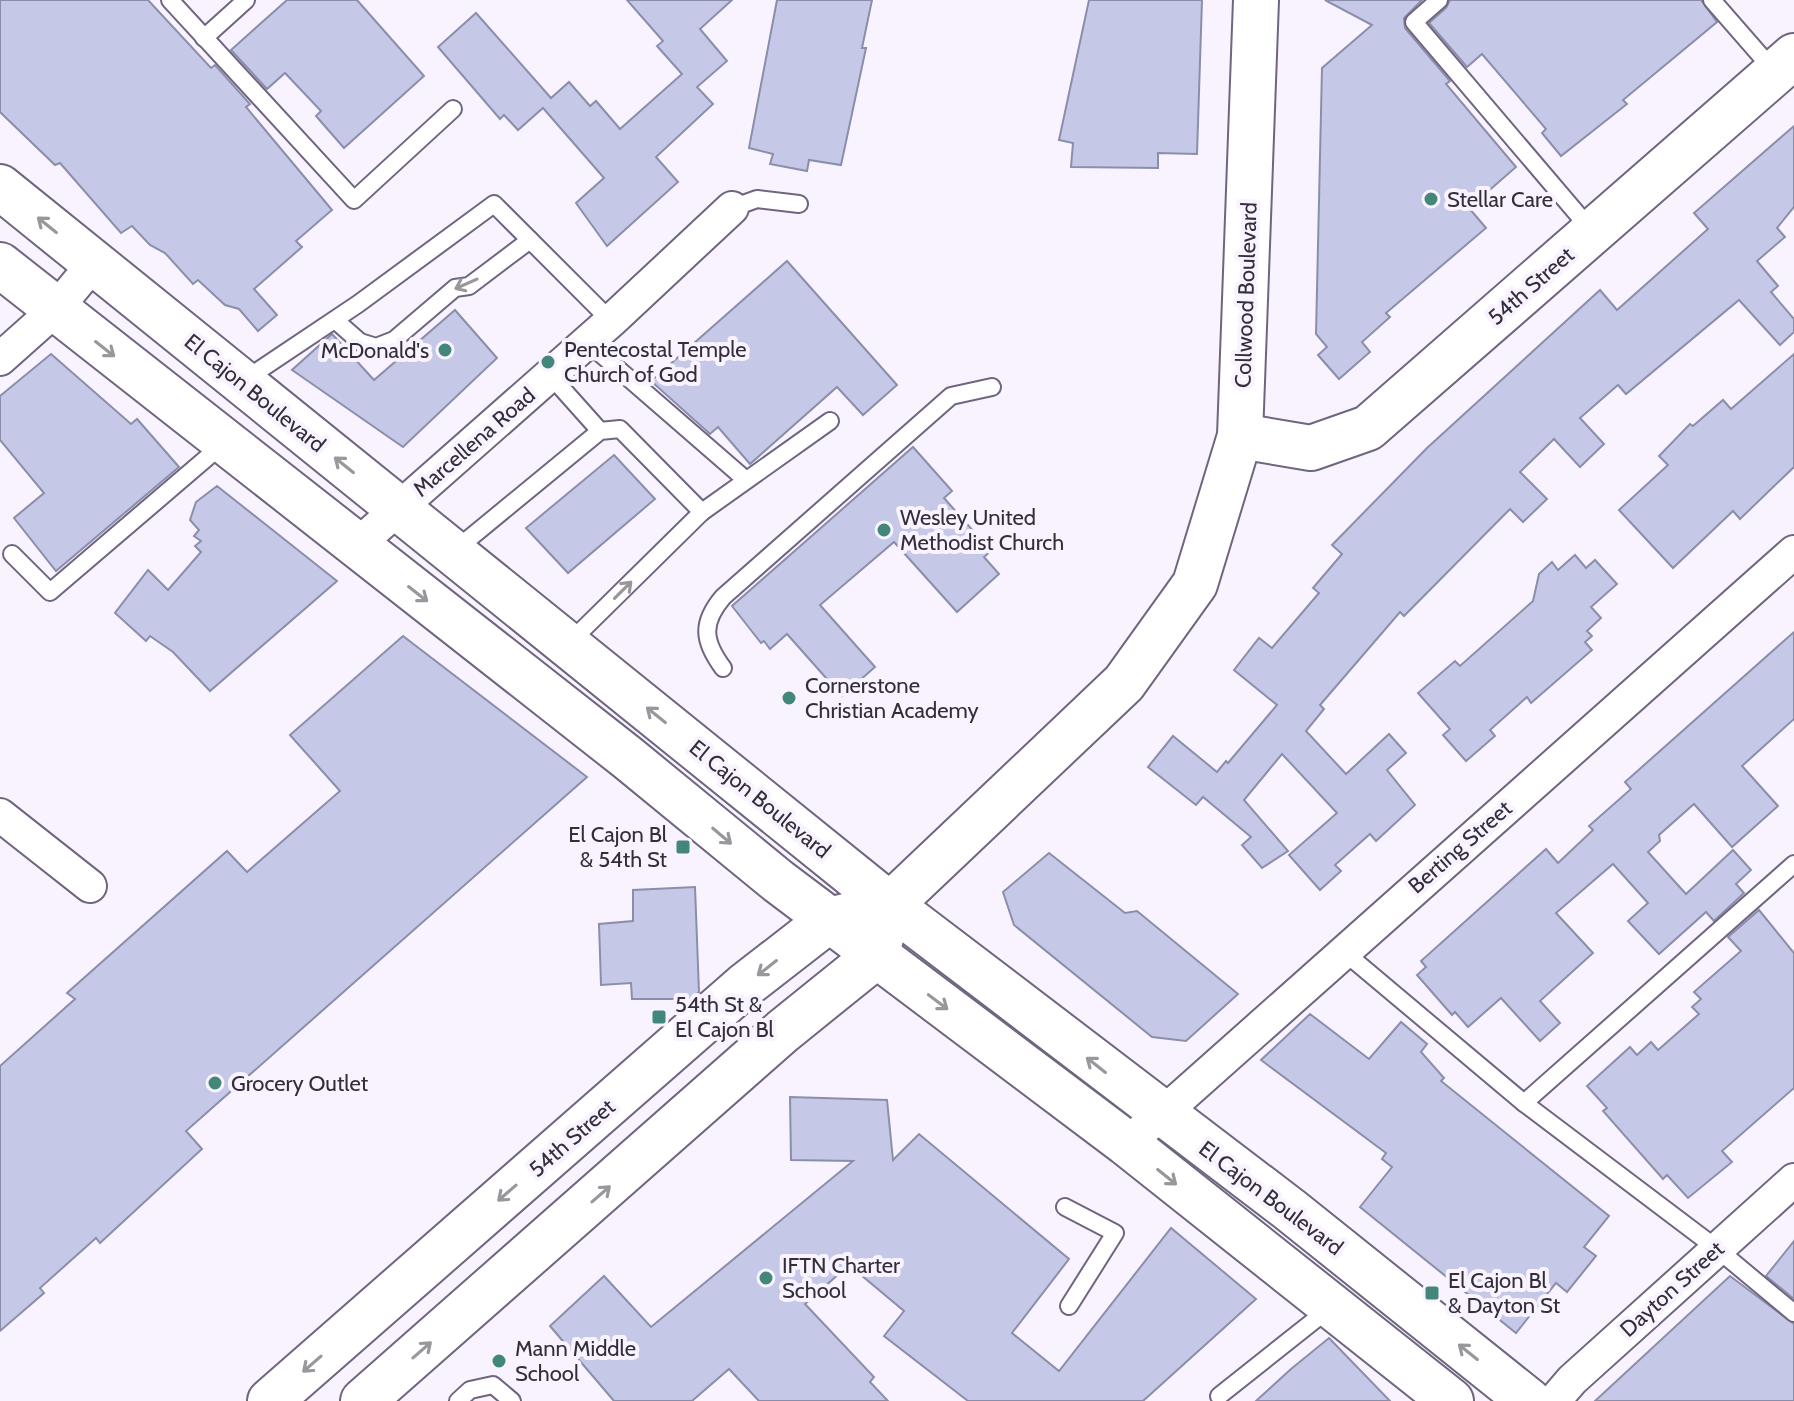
<svg xmlns="http://www.w3.org/2000/svg" width="1794" height="1401" font-family="Cabin,sans-serif">
<style>
.building{fill:#c5c8e7;stroke:#8b8eab;stroke-width:2}
.lines{fill:none;stroke-linecap:round;stroke-linejoin:round}
.lane-casing{stroke:#70657f;stroke-width:20}
.street-casing{stroke:#70657f;stroke-width:36}
.secondary-casing{stroke:#70657f;stroke-width:48}
.primary-casing{stroke:#70657f;stroke-width:48}
.lane{stroke:#fff;stroke-width:16}
.street{stroke:#fff;stroke-width:32}
.secondary{stroke:#fff;stroke-width:44}
.primary{stroke:#fff;stroke-width:44}
.oneway{stroke:#99969c}
.poi-dot{fill:#43877a;stroke:#f8f3ff;stroke-width:3}
.labels{text-anchor:middle;dominant-baseline:central;stroke-width:8;stroke-linejoin:round;paint-order:stroke}
.poi-label{font-size:22px;fill:#332e39;stroke:#f8f3ff;text-anchor:start}
.street-label{font-size:22px;fill:#332e39;stroke:#f8f3ff}
</style>
<rect width="100%" height="100%" fill="#f8f3ff"/>
<g class="building">
<path d="M 0,0 L 148,0 L 211,68 L 215,65 L 250,104 L 246,107 L 332,210 L 296,241 L 302,247 L 254,289 L 277,315 L 258,331 L 239,309 L 225,305 L 198,280 L 193,284 L 165,253 L 150,245 L 132,226 L 121,233 L 60,163 L 55,165 L 0,112 Z"/>
<path d="M 287,0 L 357,0 L 424,76 L 344,148 L 316,116 L 321,111 L 285,73 L 267,89 L 231,50 Z"/>
<path d="M 627,0 L 732,0 L 700,29 L 727,61 L 697,87 L 713,104 L 656,157 L 678,182 L 607,246 L 576,203 L 604,178 L 543,108 L 518,130 L 504,115 L 500,119 L 438,47 L 476,13 L 551,98 L 569,82 L 590,106 L 596,101 L 620,129 L 682,74 L 657,46 L 663,41 Z"/>
<path d="M 777,0 L 872,0 L 862,48 L 866,48 L 841,165 L 809,160 L 807,171 L 770,164 L 773,154 L 749,148 Z"/>
<path d="M 1089,0 L 1202,0 L 1197,154 L 1158,153 L 1158,168 L 1071,167 L 1073,143 L 1059,140 Z"/>
<path d="M 1325,0 L 1422,0 L 1404,18 L 1405,28 L 1450,81 L 1446,84 L 1516,167 L 1469,208 L 1486,228 L 1386,313 L 1390,317 L 1362,342 L 1370,352 L 1339,379 L 1318,355 L 1327,347 L 1316,334 L 1322,68 L 1372,25 Z"/>
<path d="M 1450,0 L 1701,0 L 1717,22 L 1623,100 L 1627,104 L 1561,156 L 1542,133 L 1546,129 L 1482,54 L 1467,67 L 1429,23 L 1446,8 Z"/>
<path d="M 1794,126 L 1794,207 L 1777,228 L 1785,237 L 1757,261 L 1778,286 L 1771,292 L 1794,319 L 1794,332 L 1780,345 L 1739,300 L 1626,394 L 1618,385 L 1580,418 L 1604,444 L 1580,467 L 1554,439 L 1520,472 L 1547,499 L 1523,522 L 1510,509 L 1404,616 L 1400,612 L 1320,705 L 1324,709 L 1306,731 L 1346,774 L 1389,734 L 1406,753 L 1387,770 L 1415,805 L 1376,841 L 1370,834 L 1335,865 L 1341,871 L 1320,890 L 1289,855 L 1337,813 L 1282,754 L 1244,800 L 1288,851 L 1262,868 L 1242,845 L 1251,837 L 1203,797 L 1196,805 L 1148,767 L 1173,736 L 1217,772 L 1226,761 L 1228,763 L 1277,705 L 1234,670 L 1259,638 L 1272,648 L 1319,593 L 1313,588 L 1342,554 L 1332,545 L 1427,448 L 1600,290 L 1617,310 L 1708,229 L 1694,213 Z"/>
<path d="M 787,261 L 897,385 L 863,415 L 837,387 L 750,464 L 718,427 L 710,434 L 651,381 Z"/>
<path d="M 455,310 L 497,358 L 403,447 L 292,370 L 332,334 L 374,380 Z"/>
<path d="M 51,354 L 131,424 L 137,419 L 179,467 L 56,571 L 14,518 L 44,493 L 0,440 L 0,396 Z"/>
<path d="M 1794,354 L 1794,467 L 1740,519 L 1733,511 L 1673,568 L 1619,510 L 1668,465 L 1659,456 L 1690,424 L 1693,426 L 1723,400 L 1731,409 Z"/>
<path d="M 913,447 L 952,491 L 944,498 L 991,551 L 984,557 L 999,574 L 957,612 L 894,542 L 820,605 L 875,667 L 842,696 L 787,634 L 770,649 L 764,641 L 761,643 L 732,606 Z"/>
<path d="M 614,455 L 655,499 L 568,573 L 526,528 Z"/>
<path d="M 217,486 L 337,581 L 210,691 L 173,652 L 150,636 L 146,641 L 115,613 L 148,570 L 168,590 L 201,552 L 195,546 L 201,541 L 194,536 L 199,530 L 190,520 L 196,502 Z"/>
<path d="M 1575,555 L 1586,568 L 1595,560 L 1617,584 L 1591,607 L 1601,618 L 1587,631 L 1592,636 L 1585,642 L 1592,650 L 1531,703 L 1527,697 L 1490,730 L 1495,736 L 1466,761 L 1443,735 L 1450,729 L 1418,693 L 1455,661 L 1460,666 L 1533,601 L 1539,574 L 1552,562 L 1558,570 Z"/>
<path d="M 1794,632 L 1794,719 L 1742,766 L 1778,806 L 1732,847 L 1694,804 L 1659,835 L 1660,841 L 1648,852 L 1686,894 L 1733,850 L 1751,870 L 1736,884 L 1744,893 L 1714,921 L 1706,912 L 1659,954 L 1628,921 L 1648,903 L 1613,864 L 1556,913 L 1593,953 L 1540,1001 L 1560,1023 L 1540,1041 L 1501,998 L 1468,1027 L 1455,1012 L 1452,1015 L 1417,975 L 1426,967 L 1421,961 L 1546,849 L 1558,863 L 1593,830 L 1589,826 L 1631,789 L 1625,782 Z"/>
<path d="M 403,636 L 587,777 L 186,1131 L 202,1149 L 100,1243 L 96,1238 L 40,1288 L 44,1293 L 0,1331 L 0,1066 L 75,999 L 67,993 L 227,851 L 247,872 L 340,791 L 290,735 Z"/>
<path d="M 1049,853 L 1125,913 L 1137,911 L 1238,994 L 1186,1041 L 1152,1037 L 1014,925 L 1003,892 Z"/>
<path d="M 695,887 L 699,992 L 691,999 L 632,999 L 631,983 L 601,985 L 599,924 L 633,921 L 633,890 Z"/>
<path d="M 1759,910 L 1794,953 L 1794,1088 L 1722,1151 L 1732,1162 L 1688,1198 L 1667,1175 L 1663,1179 L 1603,1111 L 1607,1108 L 1587,1086 L 1630,1047 L 1637,1055 L 1651,1042 L 1658,1050 L 1699,1014 L 1692,1007 L 1701,999 L 1694,992 L 1741,951 L 1728,937 Z"/>
<path d="M 1310,1014 L 1369,1059 L 1401,1022 L 1427,1044 L 1421,1052 L 1444,1078 L 1441,1081 L 1609,1216 L 1584,1247 L 1596,1256 L 1567,1292 L 1556,1283 L 1516,1333 L 1360,1207 L 1392,1167 L 1382,1159 L 1386,1153 L 1261,1060 Z"/>
<path d="M 790,1097 L 887,1100 L 893,1160 L 919,1134 L 1069,1259 L 1012,1333 L 1059,1371 L 1171,1228 L 1256,1299 L 1143,1401 L 968,1401 L 884,1336 L 904,1311 L 849,1265 L 805,1304 L 874,1377 L 870,1382 L 888,1401 L 759,1401 L 729,1369 L 692,1401 L 614,1401 L 550,1326 L 604,1276 L 651,1327 L 853,1161 L 791,1160 Z"/>
<path d="M 1794,1241 L 1794,1299 L 1766,1276 Z"/>
<path d="M 1730,1276 L 1794,1324 L 1794,1401 L 1595,1401 Z"/>
<path d="M 1329,1338 L 1390,1401 L 1256,1401 L 1291,1369 Z"/>
</g>
<g class="lines">
<defs>
<g id="lane">
<path d="M 170,0 L 354,200 L 453,109"/>
<path d="M 1439,0 L 1414,22 L 1591,230"/>
<path d="M 1712,0 L 1774,71"/>
<path d="M 204,38 L 246,0"/>
<path d="M 732,208 L 757,199 L 799,204"/>
<path d="M 335,320 L 360,342 L 376,347 L 394,340 L 455,288 L 469,286 L 530,240"/>
<path d="M 587,342 L 746,480"/>
<path d="M 550,375 L 600,431"/>
<path d="M 243,381 L 358,304 L 494,204 L 611,321"/>
<path d="M 702,512 L 830,421"/>
<path d="M 454,551 L 600,431 L 620,429 L 702,512 L 568,644"/>
<path d="M 12,554 L 50,592 L 223,444"/>
<path d="M 723,668 C 703,641 701,623 723,597 L 951,396 L 992,387"/>
<path d="M 1343,951 L 1524,1103 L 1716,1248 L 1794,1313"/>
<path d="M 1524,1103 L 1794,864"/>
<path d="M 1065,1207 L 1115,1233 L 1069,1306"/>
<path d="M 1219,1396 L 1330,1308"/>
<path d="M 458,1401 L 470,1390 L 493,1385 L 512,1401"/>
</g>
<g id="street">
<path d="M 0,359 L 55,310 L 94,263"/>
<path d="M 356,546 L 611,321 L 732,208"/>
<path d="M 0,815 L 90,886"/>
<path d="M 1126,1143 L 1161,1115 L 1794,552"/>
<path d="M 1554,1401 L 1572,1380 L 1794,1180"/>
</g>
<g id="secondary">
<path d="M 1240,436 L 1311,448 L 1368,428 L 1794,56"/>
<path d="M 890,905 L 1124,683 L 1195,584 L 1240,436 L 1256,0"/>
</g>
<g id="primary">
<path d="M 0,187 L 890,905 L 1289,1209 L 1529,1401"/>
<path d="M 0,265 L 628,758 L 778,881 L 1126,1143 L 1451,1401"/>
<path d="M 270,1401 L 744,986 L 829,920 L 857,913"/>
<path d="M 363,1401 L 783,1031 L 876,956 L 883,931"/>
</g>
</defs>
<use href="#lane" class="lane-casing"/>
<use href="#street" class="street-casing"/>
<use href="#secondary" class="secondary-casing"/>
<use href="#primary" class="primary-casing"/>
<use href="#lane" class="lane"/>
<use href="#street" class="street"/>
<use href="#secondary" class="secondary"/>
<use href="#primary" class="primary"/>
</g>
<defs><path id="oneway-shaft" d="M-6 0H5M1.5-3L5.5 0L1.5 3" fill="none" stroke-width="1.6" stroke-linecap="round" stroke-linejoin="round" transform="scale(2)"/></defs>
<g class="oneway">
<use href="#oneway-shaft" transform="translate(47 225) rotate(-141)"/>
<use href="#oneway-shaft" transform="translate(466 284) rotate(156)"/>
<use href="#oneway-shaft" transform="translate(105 349) rotate(38)"/>
<use href="#oneway-shaft" transform="translate(344 465) rotate(-141)"/>
<use href="#oneway-shaft" transform="translate(623 590) rotate(-45)"/>
<use href="#oneway-shaft" transform="translate(418 594) rotate(38)"/>
<use href="#oneway-shaft" transform="translate(656 715) rotate(-141)"/>
<use href="#oneway-shaft" transform="translate(722 836) rotate(40)"/>
<use href="#oneway-shaft" transform="translate(767 968) rotate(142)"/>
<use href="#oneway-shaft" transform="translate(938 1002) rotate(37)"/>
<use href="#oneway-shaft" transform="translate(1096 1065) rotate(-142)"/>
<use href="#oneway-shaft" transform="translate(1167 1177) rotate(39)"/>
<use href="#oneway-shaft" transform="translate(507 1193) rotate(139)"/>
<use href="#oneway-shaft" transform="translate(601 1194) rotate(-41)"/>
<use href="#oneway-shaft" transform="translate(422 1350) rotate(-41)"/>
<use href="#oneway-shaft" transform="translate(1468 1352) rotate(-141)"/>
<use href="#oneway-shaft" transform="translate(312 1364) rotate(139)"/>
</g>
<g class="poi-dot">
<circle cx="1431" cy="199" r="8"/>
<circle cx="445" cy="350" r="8"/>
<circle cx="548" cy="362" r="8"/>
<circle cx="884" cy="530" r="8"/>
<circle cx="789" cy="698" r="8"/>
<rect x="675" y="839" width="16" height="16" rx="4"/>
<rect x="651" y="1009" width="16" height="16" rx="4"/>
<circle cx="215" cy="1083" r="8"/>
<circle cx="766" cy="1278" r="8"/>
<rect x="1424" y="1285" width="16" height="16" rx="4"/>
<circle cx="499" cy="1361" r="8"/>
</g>
<g class="labels">
<g class="poi-label">
<text x="1447" y="199">Stellar Care</text>
<text x="564" y="349">Pentecostal Temple<tspan x="564" dy="25">Church of God</tspan></text>
<text x="429" y="350" text-anchor="end">McDonald's</text>
<text x="900" y="517">Wesley United<tspan x="900" dy="25">Methodist Church</tspan></text>
<text x="805" y="685">Cornerstone<tspan x="805" dy="25">Christian Academy</tspan></text>
<text x="667" y="834" text-anchor="end">El Cajon Bl<tspan x="667" dy="25">&amp; 54th St</tspan></text>
<text x="675" y="1004">54th St &amp;<tspan x="675" dy="25">El Cajon Bl</tspan></text>
<text x="231" y="1083">Grocery Outlet</text>
<text x="782" y="1265">IFTN Charter<tspan x="782" dy="25">School</tspan></text>
<text x="1448" y="1280">El Cajon Bl<tspan x="1448" dy="25">&amp; Dayton St</tspan></text>
<text x="515" y="1348">Mann Middle<tspan x="515" dy="25">School</tspan></text>
</g>
<g class="street-label">
<text transform="translate(1531 286) rotate(-41)">54th Street</text>
<text transform="translate(1246 295) rotate(-88)">Collwood Boulevard</text>
<text transform="translate(255 393) rotate(39)">El Cajon Boulevard</text>
<text transform="translate(474 442) rotate(-41)">Marcellena Road</text>
<text transform="translate(760 799) rotate(39)">El Cajon Boulevard</text>
<text transform="translate(1460 847) rotate(-41)">Berting Street</text>
<text transform="translate(572 1138) rotate(-41)">54th Street</text>
<text transform="translate(1271 1198) rotate(37)">El Cajon Boulevard</text>
<text transform="translate(1672 1289) rotate(-42)">Dayton Street</text>
</g>
</g>
</svg>
